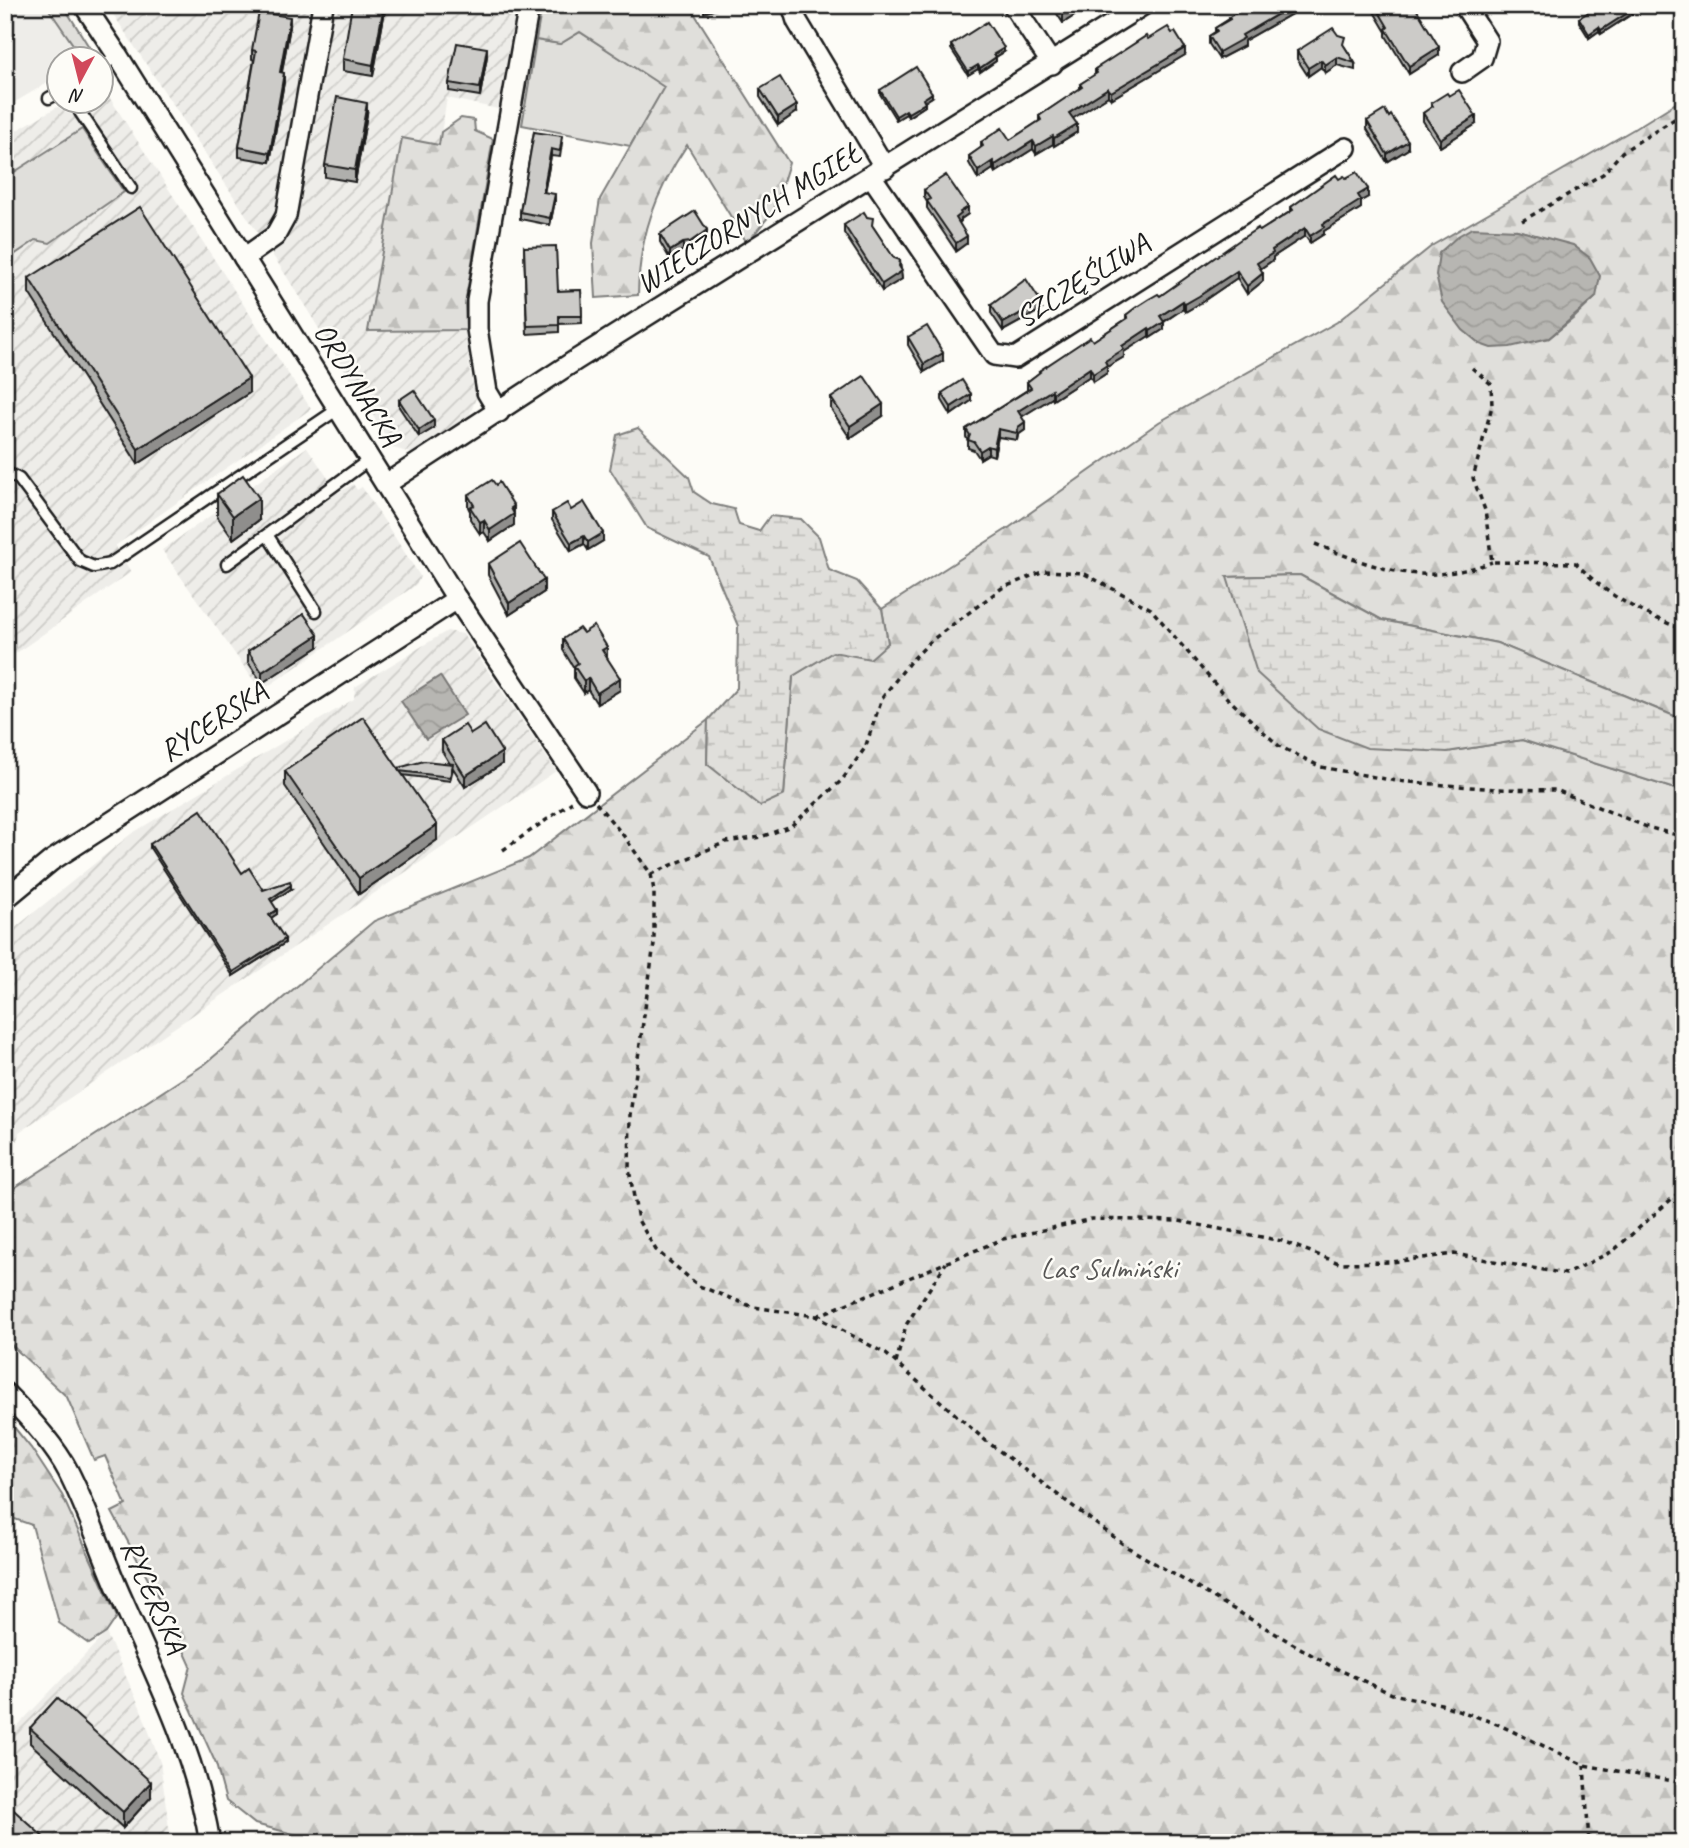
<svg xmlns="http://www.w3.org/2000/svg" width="1689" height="1848" font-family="Caveat,sans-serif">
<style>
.built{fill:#eeede9}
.industrial{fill:url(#industrial-furrows)}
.grass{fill:#e0dfdb;stroke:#7e7e7c;stroke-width:2}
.forest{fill:url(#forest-firs);stroke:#7e7e7c;stroke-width:2;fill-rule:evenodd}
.wetland{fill:url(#wetland-marsh);stroke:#7e7e7c;stroke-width:2}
.water{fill:url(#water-waves);stroke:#797876;stroke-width:2}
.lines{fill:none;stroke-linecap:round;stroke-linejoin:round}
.lane-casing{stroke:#1c1c1c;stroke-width:15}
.street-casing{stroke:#1c1c1c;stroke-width:24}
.path{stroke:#1c1c1c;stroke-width:3.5;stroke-dasharray:5 5;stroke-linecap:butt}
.lane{stroke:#fdfcf7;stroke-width:10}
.street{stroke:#fdfcf7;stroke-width:19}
.wall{fill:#afafac;stroke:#1c1c1c;stroke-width:2}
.shaded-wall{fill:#8f8e8c;stroke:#1c1c1c;stroke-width:2}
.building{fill:#cccbc8;stroke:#1c1c1c;stroke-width:2}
.labels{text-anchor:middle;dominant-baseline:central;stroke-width:5;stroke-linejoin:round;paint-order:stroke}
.street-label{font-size:30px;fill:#1c1c1c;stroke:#fdfcf7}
.park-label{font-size:30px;fill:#575655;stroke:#fdfcf7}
</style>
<defs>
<pattern id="industrial-furrows" width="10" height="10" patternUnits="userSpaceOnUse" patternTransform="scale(1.75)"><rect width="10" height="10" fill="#eeede9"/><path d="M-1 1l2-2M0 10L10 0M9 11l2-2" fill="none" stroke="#cccbc7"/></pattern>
<pattern id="forest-firs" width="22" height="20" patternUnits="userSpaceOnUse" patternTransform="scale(1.75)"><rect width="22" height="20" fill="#e0dfdb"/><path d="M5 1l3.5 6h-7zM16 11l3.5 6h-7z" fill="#c0bfbb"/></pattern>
<pattern id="wetland-marsh" width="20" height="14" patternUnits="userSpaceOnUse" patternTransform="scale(1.75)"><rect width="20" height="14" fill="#e0dfdb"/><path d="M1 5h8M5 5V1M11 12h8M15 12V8" fill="none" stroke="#c0bfbb"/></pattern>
<pattern id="water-waves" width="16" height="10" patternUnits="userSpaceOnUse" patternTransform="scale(1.75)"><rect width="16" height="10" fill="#b7b6b2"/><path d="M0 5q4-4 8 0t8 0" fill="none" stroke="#9d9c98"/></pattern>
</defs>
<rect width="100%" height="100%" fill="#fdfcf7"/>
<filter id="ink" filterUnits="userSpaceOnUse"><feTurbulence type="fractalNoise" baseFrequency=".0143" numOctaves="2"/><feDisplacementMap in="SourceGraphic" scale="14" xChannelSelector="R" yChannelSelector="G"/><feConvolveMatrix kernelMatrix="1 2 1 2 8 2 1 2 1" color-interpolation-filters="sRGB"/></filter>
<g filter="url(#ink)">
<path class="built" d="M 5,5 L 46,5 L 83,59 L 60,60 L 59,76 L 5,108 Z"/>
<g class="industrial">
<path d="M 107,5 L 511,5 L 516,8 L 498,109 L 447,98 L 439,145 L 402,139 L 368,331 L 466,330 L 470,372 L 476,398 L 469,417 L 411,453 L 393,448 L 287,277 Z"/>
<path d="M 102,86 L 311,409 L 115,546 L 131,572 L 5,661 L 5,137 L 66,102 L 102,102 Z"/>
<path d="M 307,447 L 338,493 L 353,484 L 357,490 L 362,487 L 420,576 L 418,582 L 413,587 L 261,691 L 162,550 Z"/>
<path d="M 447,631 L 463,634 L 556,771 L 19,1132 L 12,1169 L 5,1173 L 5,936 L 131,834 L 354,699 L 355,687 Z"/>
<path d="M 106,1633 L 140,1707 L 160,1762 L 169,1828 L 175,1843 L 5,1843 L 5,1739 Z"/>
</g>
<g class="grass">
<path d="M 46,5 L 63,5 L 94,55 L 83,59 Z"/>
<path d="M 580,32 L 665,87 L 630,146 L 522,125 L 536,40 L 560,44 Z"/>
<path d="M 82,129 L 124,192 L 50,243 L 36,240 L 5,261 L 5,178 Z"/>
</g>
<g class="forest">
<path d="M 542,5 L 689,5 L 789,163 L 774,210 L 747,243 L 687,145 C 655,193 639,237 638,295 L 596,298 L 593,243 L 600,199 L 664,87 L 580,32 L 560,44 L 536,40 Z"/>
<path d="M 1684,98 L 1684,720 L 1497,643 L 1382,620 L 1300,575 L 1227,577 L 1447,752 L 1522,740 L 1684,792 L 1684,1843 L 328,1843 L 255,1824 L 226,1801 L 216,1764 L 184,1693 L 191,1666 L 172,1624 L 112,1512 L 126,1505 L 105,1456 L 94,1460 L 67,1397 L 5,1339 L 5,1194 L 205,1064 L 374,921 L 529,858 L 708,720 L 707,764 L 784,795 L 793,676 L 833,652 L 888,643 L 882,609 L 1010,527 L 1159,422 L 1337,322 L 1433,245 L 1634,129 ZM 1517,230 L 1537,236 L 1596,297 L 1574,318 L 1549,338 Z"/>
<path d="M 461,118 L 474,120 L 475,131 L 493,139 L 465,304 L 466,330 L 368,331 L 402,138 L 439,145 L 441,132 Z"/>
<path d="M 5,1416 L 31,1448 L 62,1495 L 117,1617 L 106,1633 L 89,1644 L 59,1623 L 32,1525 L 15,1519 L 5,1526 Z"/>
</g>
<g class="wetland">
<path d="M 638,428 L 689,477 L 694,492 L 712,504 L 734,509 L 739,525 L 759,531 L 770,516 L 801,519 L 819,537 L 829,570 L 857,581 L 882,609 L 888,643 L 870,659 L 833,652 L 793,676 L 784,795 L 760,806 L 707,764 L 708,720 L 737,688 L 738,626 L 709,557 L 647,528 L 610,469 L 617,435 Z"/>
<path d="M 1300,575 L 1382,620 L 1497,643 L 1684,720 L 1684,792 L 1522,740 L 1447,752 L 1367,748 L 1318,729 L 1257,673 L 1227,577 Z"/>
</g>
<g class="water">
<path d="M 1472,228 L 1517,230 L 1573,245 L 1590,258 L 1600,276 L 1596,297 L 1549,338 L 1510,347 L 1491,348 L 1480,344 L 1463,330 L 1442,302 L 1436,275 L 1439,253 L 1458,236 Z"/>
<path d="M 440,676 L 465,715 L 426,739 L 401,701 Z"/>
</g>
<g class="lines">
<defs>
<g id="lane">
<path d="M 102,66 L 118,56"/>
<path d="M 49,98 L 60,92"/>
<path d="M 79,102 L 80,112 L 131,188"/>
<path d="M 5,472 L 19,479 L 80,561 L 94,567 L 110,564 L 338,409"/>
<path d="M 268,536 L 316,611"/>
<path d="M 227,564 L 370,459"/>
</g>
<g id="street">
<path d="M 84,5 L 118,56 L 457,599 L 586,792"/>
<path d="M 792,5 L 797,21 L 885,168"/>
<path d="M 1013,5 L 1052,64"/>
<path d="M 1462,72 L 1482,58 L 1487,41 L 1464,5"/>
<path d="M 872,177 L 994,355 L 1015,358 L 1346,148"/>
<path d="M 244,258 L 275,236 L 286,216 L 323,5"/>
<path d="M 499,412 L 487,392 L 477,329 L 477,301 L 529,5"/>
<path d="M 386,484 L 576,360 L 1143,5"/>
<path d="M 5,899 L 51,861 L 457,599"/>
<path d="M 5,1393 C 25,1413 55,1446 68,1471 C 89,1512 103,1557 122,1599 C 158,1681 195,1752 210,1843"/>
</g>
</defs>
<use href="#lane" class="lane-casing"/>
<use href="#street" class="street-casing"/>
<g class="path">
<path d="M 1522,221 L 1603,174 L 1622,152 L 1684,113"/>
<path d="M 1472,368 L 1491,384 L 1492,406 L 1473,478 L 1485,510 L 1492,562 L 1576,563 C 1610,599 1639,611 1684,630"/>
<path d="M 1315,544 C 1382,570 1421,587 1492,562"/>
<path d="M 596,803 L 623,835 L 651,874 L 654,891 L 654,944 L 630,1115 L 629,1169 L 638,1220 L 656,1250 L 699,1286 L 753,1307 L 816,1316 L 886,1354 L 985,1440 L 1127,1547 L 1331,1666 L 1392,1694 L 1441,1704 L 1497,1724 L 1584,1765 L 1684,1783"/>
<path d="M 503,850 L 572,802"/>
<path d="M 651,874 L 726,842 L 761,837 L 791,826 L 842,780 L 865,748 L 882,698 L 909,663 L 932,640 L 1002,588 L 1044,571 L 1083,573 L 1151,609 L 1225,696 L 1279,746 L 1321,767 L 1396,781 L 1496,789 L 1556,790 L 1647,827 L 1684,837"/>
<path d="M 817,1316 L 1003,1239 L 1092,1219 L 1179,1221 L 1282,1241 L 1339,1263 L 1392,1262 L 1454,1254 L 1566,1274 L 1613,1251 L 1684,1188"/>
<path d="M 896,1363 L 906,1325 L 946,1263"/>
<path d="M 1584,1765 L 1589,1843"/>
</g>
<use href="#lane" class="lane"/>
<use href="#street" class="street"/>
</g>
<g class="wall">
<path d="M 386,5 L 373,76 L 343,71 L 343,59 Z"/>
<path d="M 1047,5 L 1082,5 L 1082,11 L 1063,23 L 1054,9 L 1050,11 Z"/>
<path d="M 1302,5 L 1302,8 L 1244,41 L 1244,46 L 1219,59 L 1209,44 L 1209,36 L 1215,32 L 1215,28 L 1229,19 L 1229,17 Z"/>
<path d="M 1370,5 L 1414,5 L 1439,55 L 1409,74 L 1386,36 L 1386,32 Z"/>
<path d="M 1632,14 L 1601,34 L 1599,31 L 1589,38 L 1579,22 L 1579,18 Z"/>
<path d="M 290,26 L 282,72 L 284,82 L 270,162 L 239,157 L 239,147 L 254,60 L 252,59 L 252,50 Z"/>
<path d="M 1148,39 L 1185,55 L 1111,99 L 1108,96 L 1073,118 L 1077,132 L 1054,146 L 1053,144 L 1036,154 L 1033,149 L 995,173 L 993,169 L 978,179 L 969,163 L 969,156 L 981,148 L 981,142 L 1010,140 L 1039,121 L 1039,116 L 1080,89 L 1080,84 L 1095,75 L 1095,69 Z"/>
<path d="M 951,45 L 1004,52 L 996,57 L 996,61 L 980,72 L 978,69 L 968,75 L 951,49 Z"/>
<path d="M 1344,46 L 1355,63 L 1355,70 L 1337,65 L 1325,73 L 1321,67 L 1308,76 L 1297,59 L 1297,51 Z"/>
<path d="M 487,56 L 480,96 L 449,91 L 449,83 Z"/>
<path d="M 760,89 L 797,112 L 778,125 L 760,97 Z"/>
<path d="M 880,90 L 932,97 L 924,102 L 925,106 L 908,117 L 906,114 L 896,120 L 880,94 Z"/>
<path d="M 1449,96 L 1476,124 L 1440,147 L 1423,121 L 1423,113 L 1431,108 L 1431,103 Z"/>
<path d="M 367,114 L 355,182 L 325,177 L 325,165 Z"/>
<path d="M 1367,121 L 1408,149 L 1387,162 L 1367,129 Z"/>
<path d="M 534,132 L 562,143 L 560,157 L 551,156 L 544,192 L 555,201 L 550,225 L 520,219 L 520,212 Z"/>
<path d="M 1346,178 L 1368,197 L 1361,201 L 1361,208 L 1324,231 L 1324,234 L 1310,243 L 1305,236 L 1273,257 L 1273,260 L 1260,269 L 1263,281 L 1247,294 L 1237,278 L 1199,304 L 1185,312 L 1183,309 L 1164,322 L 1164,329 L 1150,338 L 1149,336 L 1124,352 L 1124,357 L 1107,367 L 1107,373 L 1093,382 L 1090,376 L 1053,400 L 1052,398 L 1021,417 L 1025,430 L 1018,435 L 1017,440 L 998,437 L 994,456 L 988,454 L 980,459 L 974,450 L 968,448 L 968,441 L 966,437 L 966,429 L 1027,390 L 1027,382 L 1039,373 L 1039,371 L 1093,341 L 1126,319 L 1126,315 L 1160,296 L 1291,211 L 1291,207 L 1339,179 Z"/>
<path d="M 924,190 L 968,214 L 961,219 L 961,221 L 959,223 L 967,243 L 956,251 L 927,208 L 927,202 L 924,197 Z"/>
<path d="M 844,225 L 873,227 L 900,268 L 902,279 L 882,291 L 844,233 Z"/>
<path d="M 660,234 L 707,238 L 690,249 L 683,250 L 670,259 L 660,242 Z"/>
<path d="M 524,247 L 558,291 L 581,290 L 582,323 L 559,324 L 559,332 L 527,334 Z"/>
<path d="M 29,278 L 249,393 L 138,464 L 29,293 Z"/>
<path d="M 991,305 L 1041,310 L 1003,331 L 991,313 Z"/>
<path d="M 908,337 L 943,361 L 924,372 L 908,345 Z"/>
<path d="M 942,393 L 971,401 L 951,415 L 942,400 Z"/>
<path d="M 831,398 L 883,416 L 850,438 L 831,409 Z"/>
<path d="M 399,400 L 434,428 L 419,437 L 399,407 Z"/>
<path d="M 496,485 L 514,506 L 514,525 L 490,541 L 484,532 L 480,534 L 470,519 L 470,511 L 468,507 L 468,495 Z"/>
<path d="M 217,494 L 259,520 L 233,539 L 217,516 Z"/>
<path d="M 571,510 L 603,541 L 588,550 L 584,544 L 571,551 L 552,520 L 552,512 Z"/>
<path d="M 488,564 L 544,592 L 509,615 L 488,575 Z"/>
<path d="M 583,633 L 607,658 L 620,690 L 597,704 L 588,690 L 584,693 L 574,678 L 574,668 L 563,650 L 563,639 Z"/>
<path d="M 318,647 L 262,683 L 248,662 L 248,651 Z"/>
<path d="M 471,734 L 502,764 L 465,787 L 453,768 L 450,781 L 402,775 L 437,840 L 359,894 L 285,786 L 285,771 L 398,768 L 450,764 L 442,751 L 442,740 Z"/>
<path d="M 150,844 L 242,873 L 263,890 L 291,889 L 271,902 L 277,914 L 271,918 L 285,943 L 233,976 L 150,848 Z"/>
<path d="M 30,1728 L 151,1797 L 123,1828 L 30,1743 Z"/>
</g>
<g class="shaded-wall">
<path d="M 384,5 L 386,5 L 373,76 L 373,65 Z"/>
<path d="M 718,5 L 720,5 L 720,8 L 704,13 L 704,10 Z"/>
<path d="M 834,5 L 845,5 L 833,9 L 833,6 Z"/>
<path d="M 1050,5 L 1054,5 L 1054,9 L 1050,11 Z"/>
<path d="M 1073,5 L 1082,5 L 1082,11 L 1063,23 L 1063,12 Z"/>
<path d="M 1293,5 L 1302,5 L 1302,8 L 1244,41 L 1244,46 L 1219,59 L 1219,52 L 1242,35 Z"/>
<path d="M 1632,10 L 1632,14 L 1601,34 L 1601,30 Z"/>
<path d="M 290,17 L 290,26 L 280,81 L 280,72 Z"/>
<path d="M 1599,27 L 1599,31 L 1589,38 L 1589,34 Z"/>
<path d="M 1439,47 L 1439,55 L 1409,74 L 1409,66 Z"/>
<path d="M 487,48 L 487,56 L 480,96 L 480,88 Z"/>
<path d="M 1004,48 L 1004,52 L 994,58 L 994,54 Z"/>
<path d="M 1185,48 L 1185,55 L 1111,99 L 1111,92 Z"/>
<path d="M 996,57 L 996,61 L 980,72 L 980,68 Z"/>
<path d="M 1337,57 L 1337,65 L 1325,73 L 1325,65 Z"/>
<path d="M 1321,60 L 1321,67 L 1308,76 L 1308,68 Z"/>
<path d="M 978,65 L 978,69 L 968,75 L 968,71 Z"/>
<path d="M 284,73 L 284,82 L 270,162 L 270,153 Z"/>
<path d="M 1108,88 L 1108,96 L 1069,121 L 1069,113 Z"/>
<path d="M 932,93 L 932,97 L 923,103 L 923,99 Z"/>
<path d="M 367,103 L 367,114 L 355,182 L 355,170 Z"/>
<path d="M 925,103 L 925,106 L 908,117 L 908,113 Z"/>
<path d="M 797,105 L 797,112 L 778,125 L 778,117 Z"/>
<path d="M 906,110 L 906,114 L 896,120 L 896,116 Z"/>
<path d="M 1476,116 L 1476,124 L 1440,147 L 1440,139 Z"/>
<path d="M 1077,124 L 1077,132 L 1054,146 L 1054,138 Z"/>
<path d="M 1053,136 L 1053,144 L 1036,154 L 1036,146 Z"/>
<path d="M 1033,141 L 1033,149 L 995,173 L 995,165 Z"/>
<path d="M 1408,141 L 1408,149 L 1387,162 L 1387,154 Z"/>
<path d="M 551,149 L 551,156 L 543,199 L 543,192 Z"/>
<path d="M 993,161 L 993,169 L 978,179 L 978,171 Z"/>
<path d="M 1368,189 L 1368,197 L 1361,201 L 1361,208 L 1324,231 L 1324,234 L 1310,243 L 1310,236 L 1358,195 Z"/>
<path d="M 555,194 L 555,201 L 550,225 L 550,218 Z"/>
<path d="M 968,207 L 968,214 L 961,219 L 961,221 L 956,225 L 956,218 L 960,212 Z"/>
<path d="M 1305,228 L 1305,236 L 1273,257 L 1273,260 L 1257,271 L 1257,263 L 1272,250 Z"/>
<path d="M 707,230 L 707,238 L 690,249 L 690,242 Z"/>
<path d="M 967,236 L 967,243 L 956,251 L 956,243 Z"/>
<path d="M 683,243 L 683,250 L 670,259 L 670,251 Z"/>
<path d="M 900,260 L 902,279 L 882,291 L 882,284 L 899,266 Z"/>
<path d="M 1237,271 L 1237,278 L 1199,304 L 1185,312 L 1185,304 Z"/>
<path d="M 1263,273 L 1263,281 L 1247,294 L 1247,286 Z"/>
<path d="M 1183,301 L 1183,309 L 1160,324 L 1160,316 Z"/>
<path d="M 1041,302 L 1041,310 L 1003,331 L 1003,323 Z"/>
<path d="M 1164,322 L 1164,329 L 1150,338 L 1150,331 Z"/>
<path d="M 1149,328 L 1149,336 L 1124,352 L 1124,357 L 1107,367 L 1107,373 L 1093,382 L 1093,374 L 1105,361 L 1122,346 Z"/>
<path d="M 943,353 L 943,361 L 924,372 L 924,364 Z"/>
<path d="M 1090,368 L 1090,376 L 1053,400 L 1053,393 Z"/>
<path d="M 249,378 L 249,393 L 138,464 L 138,449 Z"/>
<path d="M 1052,390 L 1052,398 L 1018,419 L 1018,411 Z"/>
<path d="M 971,394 L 971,401 L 951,415 L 951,407 Z"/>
<path d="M 883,404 L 883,416 L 850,438 L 850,426 Z"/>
<path d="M 434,420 L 434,428 L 419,437 L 419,430 Z"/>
<path d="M 1025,422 L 1025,430 L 1018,435 L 1017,440 L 1018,427 Z"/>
<path d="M 998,429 L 998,437 L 994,456 L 994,448 Z"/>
<path d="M 988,446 L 988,454 L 980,459 L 980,451 Z"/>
<path d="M 259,498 L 259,520 L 233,539 L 233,516 Z"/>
<path d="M 514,506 L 514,525 L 490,541 L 490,530 Z"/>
<path d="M 484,520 L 484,532 L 480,534 L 480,522 Z"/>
<path d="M 603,533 L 603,541 L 588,550 L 588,542 Z"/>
<path d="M 584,536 L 584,544 L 571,551 L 571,543 Z"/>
<path d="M 544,580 L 544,592 L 509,615 L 509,603 Z"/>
<path d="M 318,635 L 318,647 L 262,683 L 262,672 Z"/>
<path d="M 607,647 L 607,658 L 602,650 Z"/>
<path d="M 588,678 L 588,690 L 584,693 L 584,681 Z"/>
<path d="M 620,678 L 620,690 L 597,704 L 597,693 Z"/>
<path d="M 502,752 L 502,764 L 465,787 L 465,776 Z"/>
<path d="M 437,825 L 437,840 L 359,894 L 359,878 Z"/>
<path d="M 291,885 L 291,889 L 270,903 L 270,899 Z"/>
<path d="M 277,910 L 277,914 L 269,919 L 269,915 Z"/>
<path d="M 285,939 L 285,943 L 233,976 L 233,972 Z"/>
<path d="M 151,1782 L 151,1797 L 123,1828 L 123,1812 Z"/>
</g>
<g class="building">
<path d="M 352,5 L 384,5 L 373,65 L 343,59 Z"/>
<path d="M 702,5 L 718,5 L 704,10 Z"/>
<path d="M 1059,5 L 1073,5 L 1063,12 Z"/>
<path d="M 1248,5 L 1293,5 L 1242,35 L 1244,38 L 1219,52 L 1209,36 L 1217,31 L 1215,28 L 1230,19 L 1229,17 Z"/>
<path d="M 1375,5 L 1414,5 L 1439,47 L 1409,66 L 1386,29 L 1388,27 Z"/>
<path d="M 1600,5 L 1629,5 L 1632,10 L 1601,30 L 1599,27 L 1589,34 L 1579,18 Z"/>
<path d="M 259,12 L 290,17 L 280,72 L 284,73 L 270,153 L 239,147 L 256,51 L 252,50 Z"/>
<path d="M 987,22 L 1004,48 L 994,54 L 996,57 L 980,68 L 978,65 L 968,71 L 951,45 Z"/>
<path d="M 1168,27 L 1172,33 L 1175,32 L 1185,48 L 1111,92 L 1108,88 L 1069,113 L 1077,124 L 1054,138 L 1053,136 L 1036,146 L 1033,141 L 995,165 L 993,161 L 978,171 L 969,156 L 983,146 L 981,142 L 1002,128 L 1010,140 L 1041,120 L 1039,116 L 1082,87 L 1080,84 L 1097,73 L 1095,69 L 1146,36 L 1148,39 Z"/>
<path d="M 1333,28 L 1338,35 L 1345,37 L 1343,44 L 1355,63 L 1337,57 L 1325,65 L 1321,60 L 1308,68 L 1297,51 Z"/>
<path d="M 457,43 L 487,48 L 480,88 L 449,83 Z"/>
<path d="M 916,67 L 932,93 L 923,99 L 925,103 L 908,113 L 906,110 L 896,116 L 880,90 Z"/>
<path d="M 780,77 L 797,105 L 778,117 L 760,89 Z"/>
<path d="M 1459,90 L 1476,116 L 1440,139 L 1423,113 L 1433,106 L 1431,103 L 1447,93 L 1449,96 Z"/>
<path d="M 337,97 L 367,103 L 355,170 L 325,165 Z"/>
<path d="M 1385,110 L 1389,117 L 1391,115 L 1408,141 L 1387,154 L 1367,121 Z"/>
<path d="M 534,132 L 562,136 L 560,151 L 551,149 L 543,192 L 555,194 L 550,218 L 520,212 Z"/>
<path d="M 1357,172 L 1368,189 L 1358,195 L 1361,200 L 1323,224 L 1324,227 L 1310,236 L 1305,228 L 1272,250 L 1273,253 L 1257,263 L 1263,273 L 1247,286 L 1237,271 L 1199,296 L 1185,304 L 1183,301 L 1160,316 L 1164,322 L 1150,331 L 1149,328 L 1122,346 L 1124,349 L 1105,361 L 1107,365 L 1093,374 L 1090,368 L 1053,393 L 1052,390 L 1018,411 L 1025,422 L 1018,427 L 1017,433 L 998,429 L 994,448 L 988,446 L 980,451 L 974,442 L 968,440 L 970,435 L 966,429 L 1031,388 L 1027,382 L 1040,372 L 1039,371 L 1090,337 L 1093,341 L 1128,318 L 1126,315 L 1135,308 L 1149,299 L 1158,294 L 1160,296 L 1241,239 L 1258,228 L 1260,231 L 1293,210 L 1291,207 L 1336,175 L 1339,179 L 1344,176 L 1346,178 Z"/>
<path d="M 946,175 L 968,207 L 960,212 L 961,214 L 956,218 L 967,236 L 956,243 L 927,201 L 930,199 L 924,190 Z"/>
<path d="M 140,207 L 249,378 L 138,449 L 29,278 Z"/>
<path d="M 695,211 L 707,230 L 690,242 L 683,243 L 670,251 L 660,234 Z"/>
<path d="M 864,212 L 867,217 L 873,218 L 872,225 L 894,258 L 900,260 L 899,266 L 902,271 L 882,284 L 844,225 Z"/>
<path d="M 556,246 L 558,291 L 581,290 L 582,316 L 559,316 L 559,325 L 527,326 L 524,247 Z"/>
<path d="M 1026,279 L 1041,302 L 1003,323 L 991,305 Z"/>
<path d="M 927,326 L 943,353 L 924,364 L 908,337 Z"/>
<path d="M 864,376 L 883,404 L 850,426 L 831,398 Z"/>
<path d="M 962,380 L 971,394 L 951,407 L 942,393 Z"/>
<path d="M 414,390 L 434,420 L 419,430 L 399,400 Z"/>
<path d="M 243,475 L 259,498 L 233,516 L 217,494 Z"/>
<path d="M 492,480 L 496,485 L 499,482 L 514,506 L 511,508 L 514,514 L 490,530 L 484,520 L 480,522 L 470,507 L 474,505 L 468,495 Z"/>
<path d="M 584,502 L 603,533 L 588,542 L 584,536 L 571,543 L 552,512 L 567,503 L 571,510 Z"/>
<path d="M 520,543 L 544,580 L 509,603 L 488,564 Z"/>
<path d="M 304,614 L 318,635 L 262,672 L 248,651 Z"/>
<path d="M 594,626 L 607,647 L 602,650 L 620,678 L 597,693 L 588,678 L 584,681 L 574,666 L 578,663 L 563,639 L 579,628 L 583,633 Z"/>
<path d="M 363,717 L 437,825 L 359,878 L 285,771 Z"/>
<path d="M 465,725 L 471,734 L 485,725 L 502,752 L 465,776 L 442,740 Z"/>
<path d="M 424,761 L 453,764 L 450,777 L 399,771 L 398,768 Z"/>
<path d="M 201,810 L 242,873 L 249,868 L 263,890 L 290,881 L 291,885 L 270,899 L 277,910 L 269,915 L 285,939 L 233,972 L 150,844 Z"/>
<path d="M 57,1698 L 151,1782 L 123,1812 L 30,1728 Z"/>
<path d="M 5,1802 L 50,1843 L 5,1843 Z"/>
</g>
</g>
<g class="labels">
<g class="street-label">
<text transform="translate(748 218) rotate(-32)">WIECZORNYCH MGIEŁ</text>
<text transform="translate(1082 280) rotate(-32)">SZCZĘŚLIWA</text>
<text transform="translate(358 384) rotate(58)">ORDYNACKA</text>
<text transform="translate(213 721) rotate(-33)">RYCERSKA</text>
<text transform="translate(154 1596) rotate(66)">RYCERSKA</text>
</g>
<g class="park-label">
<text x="1109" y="1268">Las Sulmiński</text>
</g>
</g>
<rect width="1689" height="1848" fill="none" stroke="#fdfcf7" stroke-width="28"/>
<rect x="14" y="14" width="1661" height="1820" fill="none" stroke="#1c1c1c" stroke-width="2.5" filter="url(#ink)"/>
<g transform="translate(80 80) rotate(187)"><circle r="33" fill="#fdfcf7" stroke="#a3a29f" stroke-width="2"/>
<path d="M0-5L12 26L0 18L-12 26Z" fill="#d1495b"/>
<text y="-10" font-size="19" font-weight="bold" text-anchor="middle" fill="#1c1c1c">N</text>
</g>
</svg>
